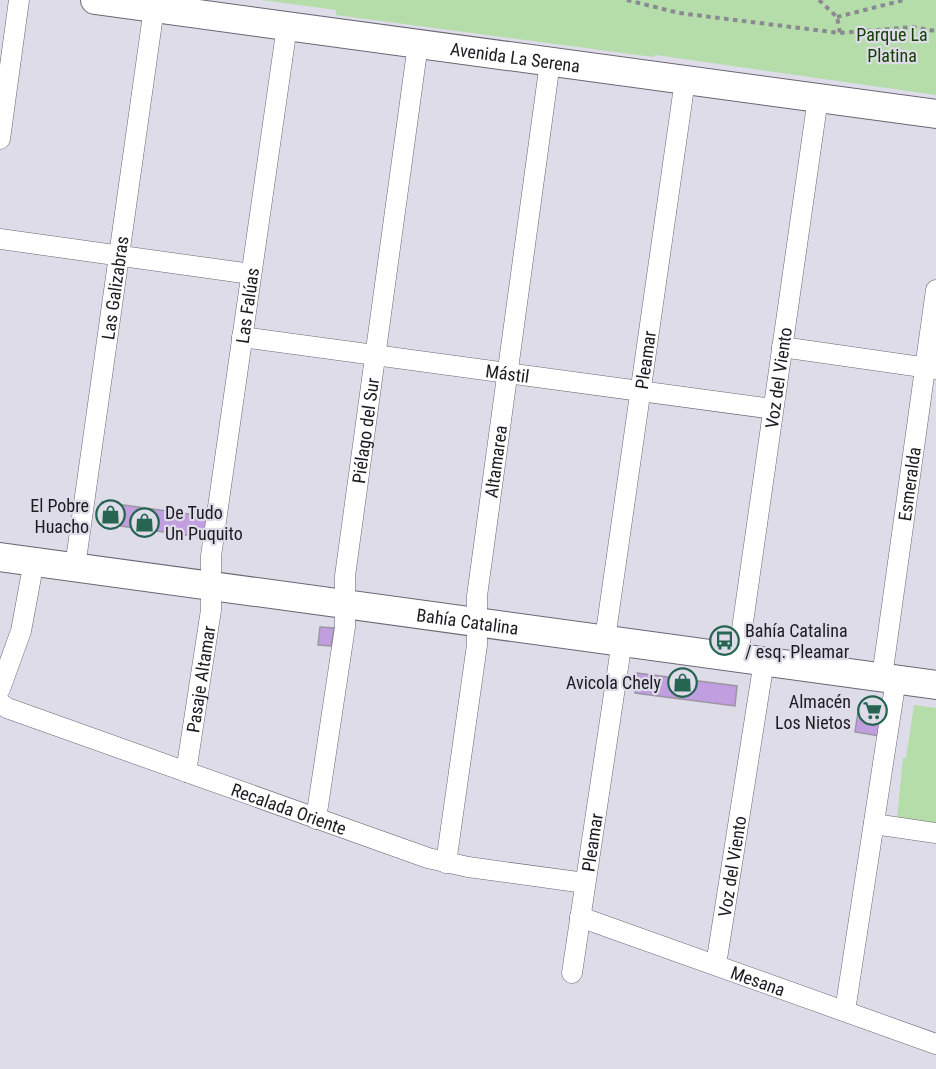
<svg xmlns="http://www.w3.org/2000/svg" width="936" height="1069" font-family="'Roboto Condensed',sans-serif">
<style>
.green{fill:#b4dda9}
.building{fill:#c09edf;stroke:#9c96a3;stroke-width:1.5}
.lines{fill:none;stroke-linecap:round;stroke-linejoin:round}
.street-casing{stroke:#6a6673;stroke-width:21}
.secondary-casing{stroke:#6a6673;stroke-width:30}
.path{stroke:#8a8892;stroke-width:4;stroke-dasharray:4.5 4.5;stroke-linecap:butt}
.street{stroke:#fff;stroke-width:20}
.secondary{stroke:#fff;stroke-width:28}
.labels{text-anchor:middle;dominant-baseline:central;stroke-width:4.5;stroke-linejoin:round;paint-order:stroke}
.park-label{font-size:18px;fill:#144101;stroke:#dfdcea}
.street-label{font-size:18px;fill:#1c1b20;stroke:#dfdcea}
.poi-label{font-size:18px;fill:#1c1b20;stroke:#dfdcea;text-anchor:end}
</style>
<rect width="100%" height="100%" fill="#dfdcea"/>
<g class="green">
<path d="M 262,0 L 936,0 L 936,95 L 656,55 L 653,57 L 336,15 L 336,10 Z"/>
<path d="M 914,705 L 936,708 L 936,825 L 897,819 L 903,758 L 906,758 Z"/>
</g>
<g class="building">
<path d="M 102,502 L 210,517 L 207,538 L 99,523 Z"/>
<path d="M 320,627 L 334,628 L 331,646 L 318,645 Z"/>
<path d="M 637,673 L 737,686 L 735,706 L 635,693 Z"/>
<path d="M 859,705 L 884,709 L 879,736 L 855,732 Z"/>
</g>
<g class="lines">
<defs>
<g id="street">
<path d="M 0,139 L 19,0"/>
<path d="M 0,239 L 251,274"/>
<path id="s1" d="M 242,337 L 773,409"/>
<path d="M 782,347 L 936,369"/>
<path id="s2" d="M 75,567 L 154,8"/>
<path id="s3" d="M 605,639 L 685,80"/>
<path id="s4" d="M 738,657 L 818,98"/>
<path id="s5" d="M 882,677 L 936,290"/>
<path d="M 0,689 L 21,631 L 34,561"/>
<path id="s6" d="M 0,703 L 7,708 L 428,858 L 468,867 L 585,883"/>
<path id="s7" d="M 186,772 L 211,610 L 211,556 L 287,26"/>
<path id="s8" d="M 316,819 L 345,627 L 345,576 L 418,44"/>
<path d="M 874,824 L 936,833"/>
<path id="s9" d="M 446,863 L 477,645 L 477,596 L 550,62"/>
<path id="s10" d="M 580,917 L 936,1044"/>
<path id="s11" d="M 716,965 L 764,661"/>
<path id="s12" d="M 572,973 L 622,641"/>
<path d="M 845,1011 L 896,679"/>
</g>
<g id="secondary">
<path id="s13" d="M 95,0 L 936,114"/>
<path id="s14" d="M 0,557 L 936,685"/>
</g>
</defs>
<use href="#street" class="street-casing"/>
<use href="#secondary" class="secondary-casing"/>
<g class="path">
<path d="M 627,0 L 679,13 L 840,33 L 912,27 L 936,31"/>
<path d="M 819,0 L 837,17 L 840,33"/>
<path d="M 837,17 L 904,0"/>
</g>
<use href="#street" class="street"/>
<use href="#secondary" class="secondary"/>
</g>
<defs>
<symbol id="shop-ring" viewBox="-11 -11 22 22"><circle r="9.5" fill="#dfdcea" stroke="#266552" stroke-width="1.5"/><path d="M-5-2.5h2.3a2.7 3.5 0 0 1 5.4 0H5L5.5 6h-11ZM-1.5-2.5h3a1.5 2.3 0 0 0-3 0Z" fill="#266552"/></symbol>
<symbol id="bus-ring" viewBox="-11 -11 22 22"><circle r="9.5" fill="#dfdcea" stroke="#266552" stroke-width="1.5"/><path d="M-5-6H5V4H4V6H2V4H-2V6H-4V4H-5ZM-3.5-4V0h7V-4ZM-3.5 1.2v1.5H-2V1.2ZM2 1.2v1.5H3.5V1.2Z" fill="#266552"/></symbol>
<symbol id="supermarket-ring" viewBox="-11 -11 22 22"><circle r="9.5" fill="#dfdcea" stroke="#266552" stroke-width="1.5"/><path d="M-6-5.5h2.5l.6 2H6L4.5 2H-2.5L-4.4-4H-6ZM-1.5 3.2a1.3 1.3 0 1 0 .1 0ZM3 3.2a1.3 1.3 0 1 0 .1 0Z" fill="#266552"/></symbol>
</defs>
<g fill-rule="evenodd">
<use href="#shop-ring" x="94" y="498" width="33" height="33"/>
<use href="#shop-ring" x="128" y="506" width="33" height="33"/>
<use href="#bus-ring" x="708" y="624" width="33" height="33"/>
<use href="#shop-ring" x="666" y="666" width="33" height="33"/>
<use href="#supermarket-ring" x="856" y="694" width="33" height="33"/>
</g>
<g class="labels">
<g class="park-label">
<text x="892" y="34">Parque La<tspan x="892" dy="21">Platina</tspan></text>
</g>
<g class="street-label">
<text stroke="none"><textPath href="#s13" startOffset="424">Avenida La Serena</textPath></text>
<text stroke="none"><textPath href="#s2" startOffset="282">Las Galizabras</textPath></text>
<text stroke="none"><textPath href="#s7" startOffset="471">Las Falúas</textPath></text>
<text stroke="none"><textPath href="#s3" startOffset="282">Pleamar</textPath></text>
<text stroke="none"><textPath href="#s1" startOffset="268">Mástil</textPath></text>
<text stroke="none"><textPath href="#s4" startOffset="282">Voz del Viento</textPath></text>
<text stroke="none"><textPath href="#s8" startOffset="392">Piélago del Sur</textPath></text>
<text stroke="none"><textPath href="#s9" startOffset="405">Altamarea</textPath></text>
<text stroke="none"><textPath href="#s5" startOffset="195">Esmeralda</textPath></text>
<text stroke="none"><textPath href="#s14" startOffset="472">Bahía Catalina</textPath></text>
<text stroke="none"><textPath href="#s7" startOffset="94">Pasaje Altamar</textPath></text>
<text stroke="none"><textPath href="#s6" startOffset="308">Recalada Oriente</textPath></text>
<text stroke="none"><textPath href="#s12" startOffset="132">Pleamar</textPath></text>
<text stroke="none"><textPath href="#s11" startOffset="100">Voz del Viento</textPath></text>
<text stroke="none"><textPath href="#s10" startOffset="189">Mesana</textPath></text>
</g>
<g class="poi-label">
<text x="89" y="505">El Pobre<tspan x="89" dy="21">Huacho</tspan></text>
<text x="165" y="512" text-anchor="start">De Tudo<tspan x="165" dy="21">Un Puquito</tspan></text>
<text x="745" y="630" text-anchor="start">Bahía Catalina<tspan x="745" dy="21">/ esq. Pleamar</tspan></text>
<text x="661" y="682">Avicola Chely</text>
<text x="851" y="701">Almacén<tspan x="851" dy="21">Los Nietos</tspan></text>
</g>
</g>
</svg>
